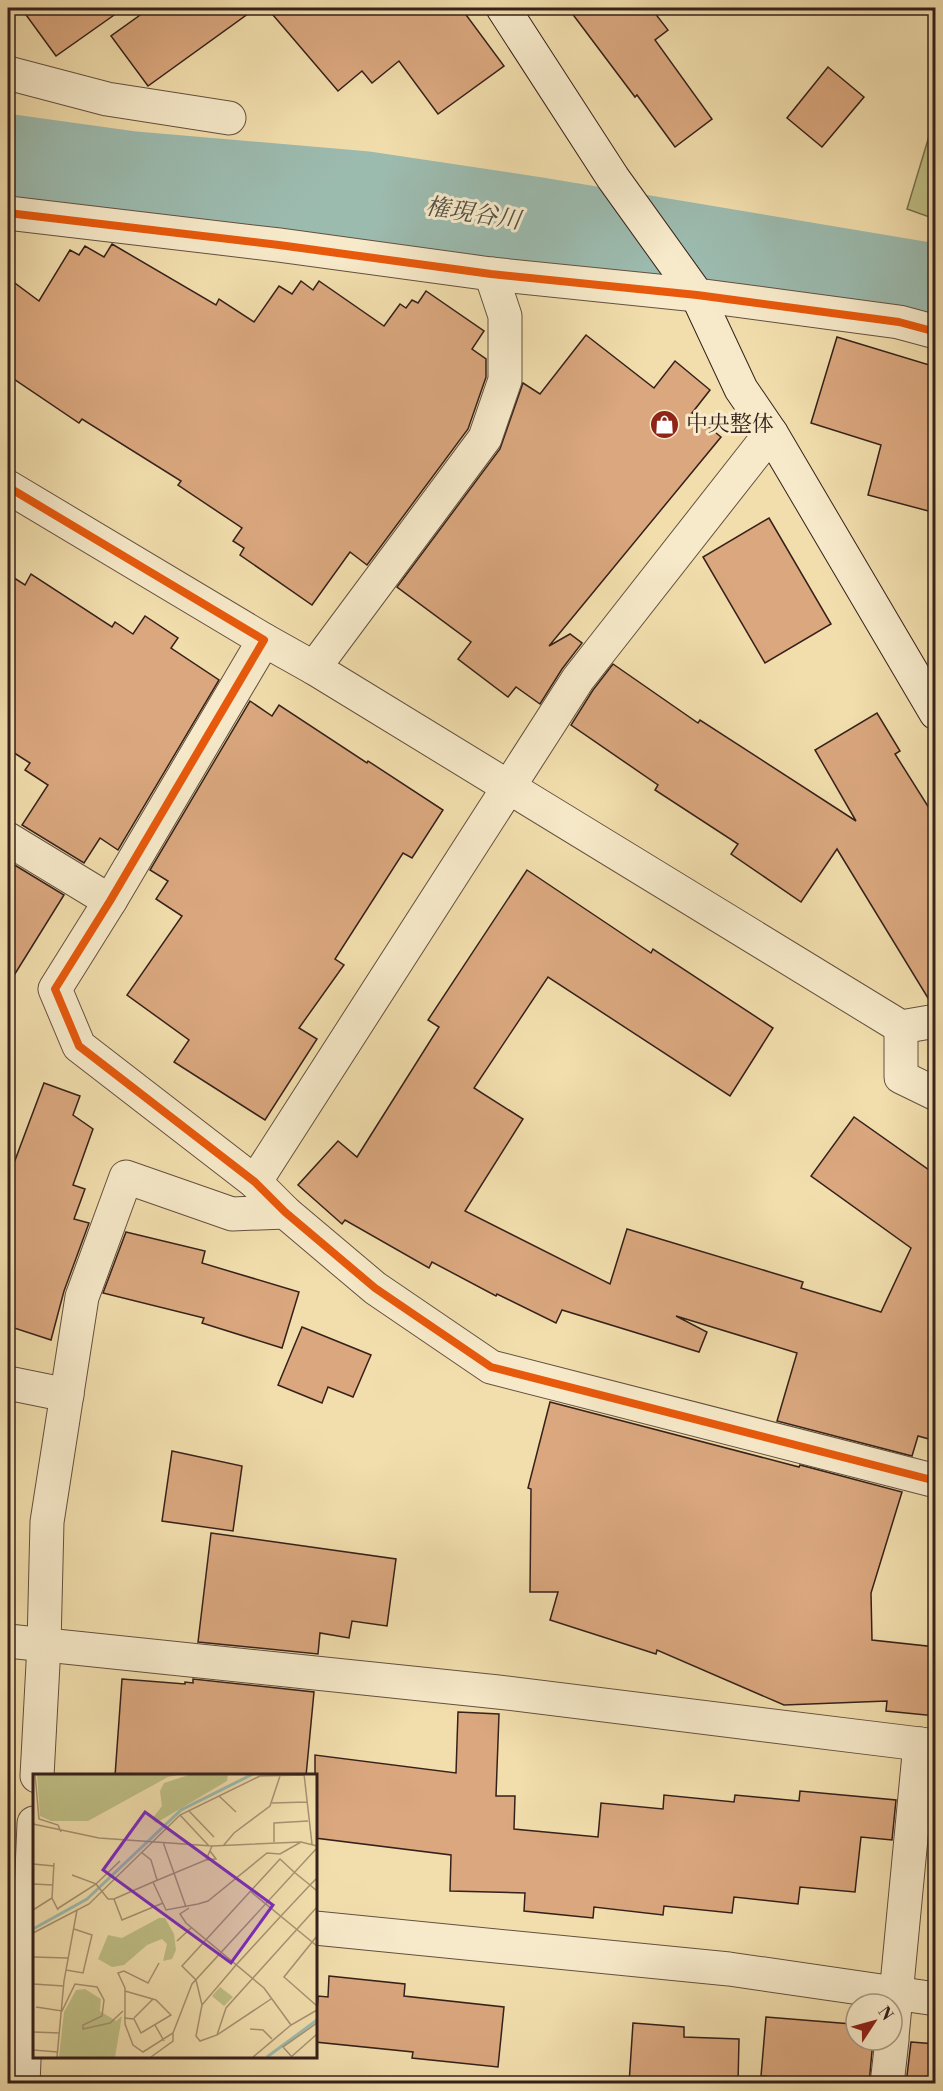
<svg xmlns="http://www.w3.org/2000/svg" width="943" height="2091" font-family="'Libre Bodoni','Noto Serif JP',serif">
<style>
.green{fill:#bfc086;stroke:#7a7050;stroke-width:1.5}
.lines{fill:none;stroke-linecap:round;stroke-linejoin:round}
.river{stroke:#9cbbaf;stroke-width:90}
.building{fill:#daa77e;stroke:#35211a;stroke-width:1.5}
.street-casing{stroke:#64503f;stroke-width:35}
.secondary-casing{stroke:#35211a;stroke-width:35}
.street{stroke:#f7eaca;stroke-width:33}
.secondary{stroke:#f7eaca;stroke-width:33}
.cycleway-casing{stroke:#f7eaca;stroke-width:11}
.cycleway{stroke:#e8590c;stroke-width:8}
.labels{text-anchor:middle;dominant-baseline:central;stroke-width:6;stroke-linejoin:round;paint-order:stroke}
.poi-label{font-size:22px;fill:#35211a;stroke:#f7eaca;text-anchor:start}
.water-label{font-size:24px;font-style:italic;fill:#544f47;stroke:#f7eaca}
.inset-river{fill:none;stroke:#9cbbaf;stroke-width:3}
.inset-road{fill:none;stroke:#a69272;stroke-width:1.5}
.view{fill:#7b2cbf;fill-opacity:0.15;stroke:#7b2cbf;stroke-width:3}
.inset-edge{fill:none;stroke:#35211a;stroke-width:3}
</style>
<rect width="100%" height="100%" fill="#f2dead"/>
<filter id="stains"><feTurbulence type="fractalNoise" baseFrequency=".00333" numOctaves="4"/><feColorMatrix values="0 0 0 0 .2 0 0 0 0 .09 0 0 0 0 .02 0 0 0 .5 -.17"/></filter>
<radialGradient id="worn" r=".72"><stop offset=".6" stop-color="#630" stop-opacity="0"/><stop offset="1" stop-color="#630" stop-opacity=".3"/></radialGradient>
<path class="green" d="M 930,133 L 935,133 L 935,219 L 907,209 Z"/>
<g class="lines">
<path class="river" d="M 8,159 L 130,176 L 363,196 L 536,222 L 936,289"/>
</g>
<g class="building">
<path d="M 21,8 L 124,8 L 56,56 Z"/>
<path d="M 150,8 L 256,8 L 148,86 L 111,36 Z"/>
<path d="M 267,8 L 461,8 L 504,66 L 438,114 L 399,61 L 372,83 L 362,71 L 338,91 Z"/>
<path d="M 568,8 L 651,8 L 668,30 L 655,40 L 712,119 L 675,147 L 637,95 L 635,97 Z"/>
<path d="M 828,67 L 864,97 L 822,147 L 787,118 Z"/>
<path d="M 112,244 L 216,305 L 219,299 L 254,322 L 279,286 L 292,294 L 301,281 L 313,290 L 319,281 L 384,326 L 400,304 L 406,308 L 412,300 L 418,303 L 426,291 L 484,331 L 472,349 L 486,359 L 486,377 L 468,429 L 367,565 L 350,552 L 312,605 L 240,555 L 244,548 L 233,541 L 242,528 L 178,485 L 181,481 L 82,419 L 79,423 L 8,375 L 8,278 L 39,301 L 70,250 L 79,255 L 85,246 L 104,257 Z"/>
<path d="M 586,335 L 654,388 L 675,361 L 710,390 L 692,413 L 721,437 L 549,646 L 570,634 L 582,643 L 562,669 L 540,704 L 516,687 L 508,697 L 458,659 L 471,642 L 397,587 L 500,449 L 523,383 L 540,394 Z"/>
<path d="M 837,337 L 936,367 L 936,513 L 868,495 L 881,445 L 811,423 Z"/>
<path d="M 769,518 L 831,624 L 765,663 L 703,557 Z"/>
<path d="M 8,574 L 25,585 L 31,574 L 112,627 L 115,622 L 133,634 L 145,616 L 178,638 L 171,648 L 219,680 L 118,850 L 100,838 L 84,863 L 22,825 L 48,785 L 25,770 L 30,763 L 8,749 Z"/>
<path d="M 613,664 L 698,723 L 700,720 L 856,821 L 815,750 L 877,713 L 900,751 L 895,754 L 936,819 L 936,1003 L 931,1003 L 837,849 L 801,902 L 731,854 L 738,844 L 655,790 L 658,785 L 571,725 L 593,690 Z"/>
<path d="M 250,701 L 272,716 L 279,705 L 367,763 L 368,761 L 443,810 L 412,858 L 403,853 L 335,959 L 344,965 L 299,1028 L 317,1039 L 265,1120 L 174,1062 L 189,1040 L 127,995 L 182,916 L 156,899 L 168,881 L 150,870 Z"/>
<path d="M 8,861 L 64,895 L 8,985 Z"/>
<path d="M 527,870 L 651,953 L 653,949 L 773,1028 L 730,1096 L 548,977 L 474,1088 L 523,1119 L 465,1211 L 610,1284 L 627,1229 L 803,1282 L 801,1288 L 881,1312 L 911,1248 L 811,1176 L 854,1117 L 936,1175 L 936,1441 L 918,1436 L 912,1456 L 777,1421 L 797,1353 L 676,1316 L 707,1332 L 699,1352 L 562,1310 L 556,1323 L 497,1294 L 496,1296 L 432,1262 L 429,1268 L 345,1220 L 342,1224 L 298,1185 L 338,1141 L 357,1157 L 439,1027 L 428,1020 Z"/>
<path d="M 44,1083 L 80,1096 L 73,1115 L 93,1129 L 73,1185 L 85,1189 L 74,1219 L 89,1223 L 64,1291 L 51,1340 L 8,1326 L 8,1179 Z"/>
<path d="M 126,1232 L 205,1251 L 202,1263 L 299,1292 L 282,1348 L 202,1323 L 204,1318 L 103,1293 Z"/>
<path d="M 302,1327 L 371,1355 L 353,1397 L 328,1387 L 322,1403 L 278,1385 Z"/>
<path d="M 550,1402 L 799,1467 L 800,1465 L 902,1492 L 871,1593 L 872,1640 L 936,1647 L 936,1716 L 886,1711 L 887,1701 L 784,1705 L 657,1650 L 656,1654 L 550,1620 L 558,1592 L 530,1592 L 531,1489 L 528,1488 Z"/>
<path d="M 172,1451 L 242,1466 L 233,1531 L 162,1521 Z"/>
<path d="M 211,1533 L 396,1559 L 387,1626 L 352,1621 L 349,1638 L 320,1633 L 318,1654 L 198,1642 Z"/>
<path d="M 122,1679 L 185,1684 L 185,1682 L 193,1683 L 193,1679 L 314,1692 L 306,1776 L 115,1776 Z"/>
<path d="M 458,1712 L 499,1714 L 496,1796 L 515,1796 L 514,1829 L 598,1837 L 601,1803 L 663,1809 L 664,1795 L 734,1802 L 735,1795 L 799,1801 L 800,1791 L 896,1800 L 892,1840 L 861,1837 L 855,1892 L 800,1887 L 798,1904 L 734,1897 L 732,1913 L 664,1906 L 663,1915 L 594,1907 L 593,1918 L 524,1911 L 525,1893 L 450,1891 L 451,1855 L 315,1838 L 315,1755 L 456,1773 Z"/>
<path d="M 933,1804 L 936,1804 L 936,1845 L 929,1845 Z"/>
<path d="M 329,1976 L 405,1984 L 404,1996 L 504,2007 L 498,2067 L 412,2058 L 413,2052 L 315,2042 L 318,1996 L 328,1997 Z"/>
<path d="M 766,2017 L 852,2024 L 852,2036 L 856,2037 L 856,2040 L 873,2040 L 869,2084 L 842,2084 L 761,2076 Z"/>
<path d="M 633,2023 L 684,2027 L 684,2037 L 739,2039 L 738,2084 L 629,2084 Z"/>
<path d="M 911,2042 L 936,2044 L 936,2084 L 906,2084 Z"/>
</g>
<g class="lines">
<defs>
<g id="street">
<path d="M 8,73 L 107,99 L 229,118"/>
<path d="M 8,213 L 279,245 L 491,274 L 697,295 L 899,322 L 936,332"/>
<path d="M 8,487 L 264,640 L 110,901 L 55,989 L 79,1046 L 255,1182 L 285,1212 L 375,1288 L 491,1367 L 936,1481"/>
<path d="M 264,640 L 314,668 L 901,1027 L 936,1021"/>
<path d="M 314,668 L 485,438 L 505,380 L 505,316 L 491,274"/>
<path d="M 8,839 L 110,901"/>
<path d="M 901,1027 L 901,1077 L 936,1094"/>
<path d="M 255,1182 L 578,679 L 771,433"/>
<path d="M 8,1383 L 67,1395"/>
<path d="M 8,1641 L 498,1692 L 936,1746"/>
<path d="M 37,1776 L 44,1645 L 47,1522 L 82,1297 L 126,1177 L 232,1214 L 285,1212"/>
<path d="M 315,1928 L 729,1969 L 936,1999"/>
<path d="M 892,2037 L 920,1744"/>
<path d="M 23,2084 L 34,1823"/>
<path d="M 887,2084 L 892,2040"/>
</g>
<path id="secondary" d="M 503,8 L 613,178 L 697,295 L 741,389 L 771,433 L 936,713"/>
</defs>
<use href="#street" class="street-casing"/>
<use href="#secondary" class="secondary-casing"/>
<use href="#street" class="street"/>
<use href="#secondary" class="secondary"/>
<defs>
<g id="cycleway">
<path d="M 8,213 L 279,245 L 491,274 L 697,295 L 899,322 L 936,332"/>
<path d="M 8,487 L 264,640 L 110,901 L 55,989 L 79,1046 L 255,1182 L 285,1212 L 375,1288 L 491,1367 L 936,1481"/>
</g>
</defs>
<use href="#cycleway" class="cycleway-casing"/>
<use href="#cycleway" class="cycleway"/>
</g>
<defs>
<symbol id="shop-disc" viewBox="-11 -11 22 22"><circle r="9.5" fill="#8f2418" stroke="#f7eaca"/><path d="M-5-2.5h2.3a2.7 3.5 0 0 1 5.4 0H5L5.5 6h-11ZM-1.5-2.5h3a1.5 2.3 0 0 0-3 0Z" fill="#fff"/></symbol>
</defs>
<g fill-rule="evenodd">
<use href="#shop-disc" x="648" y="408" width="33" height="33"/>
</g>
<g class="labels">
<g class="poi-label">
<text x="686" y="424">中央整体</text>
</g>
<g class="water-label">
<text transform="translate(473 214) rotate(9)">権現谷川</text>
</g>
</g>
<g transform="translate(33 1774)">
<rect width="284" height="284" fill="#f2dead"/>
<path d="M 150,0 L 135,3 L 55,47 L 18,47 L 7,42 L 4,1 ZM 159,0 L 195,0 L 194,7 L 123,49 L 119,45 L 129,32 L 127,17 L 131,9 ZM 126,144 L 132,144 L 141,160 L 143,176 L 139,185 L 130,187 L 134,170 L 129,165 L 114,171 L 91,191 L 79,193 L 65,185 L 75,161 L 89,164 ZM 187,213 L 200,223 L 191,232 L 179,222 ZM 52,215 L 68,225 L 67,237 L 83,247 L 89,242 L 82,283 L 26,283 L 31,238 L 43,216 Z" fill="#bfc086"/>
<path class="inset-river" d="M 0,155 L 54,125 L 148,36 L 220,0M 234,283 L 284,246"/>
<path class="inset-road" d="M 2,0 L 6,45 L 25,51 L 28,58M 271,0 L 279,70M 186,22 L 203,38M 239,29 L 274,28M 156,37 L 181,63M 147,41 L 176,72M 0,50 L 66,64 L 179,72 L 268,68 L 284,72M 130,68 L 153,133M 241,68 L 241,49 L 275,47M 190,72 L 201,59 L 237,32 L 247,2M 108,78 L 118,86 L 124,106M 173,86 L 183,85 L 177,77M 21,89 L 19,124 L 25,136M 0,90 L 21,92M 39,101 L 63,110 L 87,87M 284,104 L 277,111 L 247,143 L 203,191 L 169,231 L 163,206 L 149,192 L 247,85 L 261,98 L 277,111 L 284,117M 120,108 L 173,86 L 179,72M 0,110 L 20,111M 217,117 L 284,172M 81,125 L 89,146 L 130,129M 156,134 L 147,140 L 153,149 L 231,214 L 258,251M 24,135 L 63,110 L 75,125 L 81,125 L 120,108 L 133,136 L 165,130 L 175,127 L 234,79 L 247,80 L 268,68M 0,136 L 19,124M 0,159 L 56,130 L 147,41 L 227,2 L 271,1M 284,162 L 251,203 L 284,232M 144,167 L 158,154M 0,183 L 35,184M 126,189 L 115,209 L 91,197 L 85,199 L 92,214 L 92,250 L 100,271 L 110,278 L 140,259 L 159,210 L 283,75M 33,196 L 50,199 L 59,161 L 41,155M 0,210 L 31,212M 169,231 L 163,262 L 167,267 L 184,261 L 193,234 L 284,133M 3,233 L 29,237 L 42,210 L 64,213 L 71,226 L 69,242 L 50,251 L 50,255 L 77,249 L 90,237M 91,244 L 101,245 L 108,259 L 138,241 L 123,226 L 92,217M 101,244 L 120,225M 122,251 L 131,267M 217,255 L 230,256 L 239,265M 0,258 L 27,259M 184,261 L 238,225M 0,276 L 25,278M 24,283 L 31,207 L 44,136M 118,283 L 140,267 L 140,259M 220,283 L 258,251 L 284,236M 258,283 L 284,260M 259,283 L 250,273 L 284,249"/>
<path class="view" d="M 112,38 L 240,131 L 198,189 L 70,96 Z"/>
<rect width="284" height="284" class="inset-edge"/>
</g>
<rect width="943" height="2091" fill="none" stroke="#f2dead" stroke-width="30"/>
<rect x="9" y="9" width="925" height="2073" fill="none" stroke="#35211a" stroke-width="3"/>
<rect x="15" y="15" width="913" height="2061" fill="none" stroke="#35211a" stroke-width="1.5"/>
<g transform="translate(874 2022) rotate(54)"><circle r="28" fill="#f7eaca" stroke="#a99a84" stroke-width="1.5"/>
<path d="M0-4.5L10 22L0 15L-10 22Z" fill="#8f2418"/>
<text y="-9" font-size="16" font-weight="bold" text-anchor="middle" fill="#35211a">N</text>
</g>
<rect width="100%" height="100%" filter="url(#stains)"/>
<rect width="100%" height="100%" fill="url(#worn)"/>
</svg>
